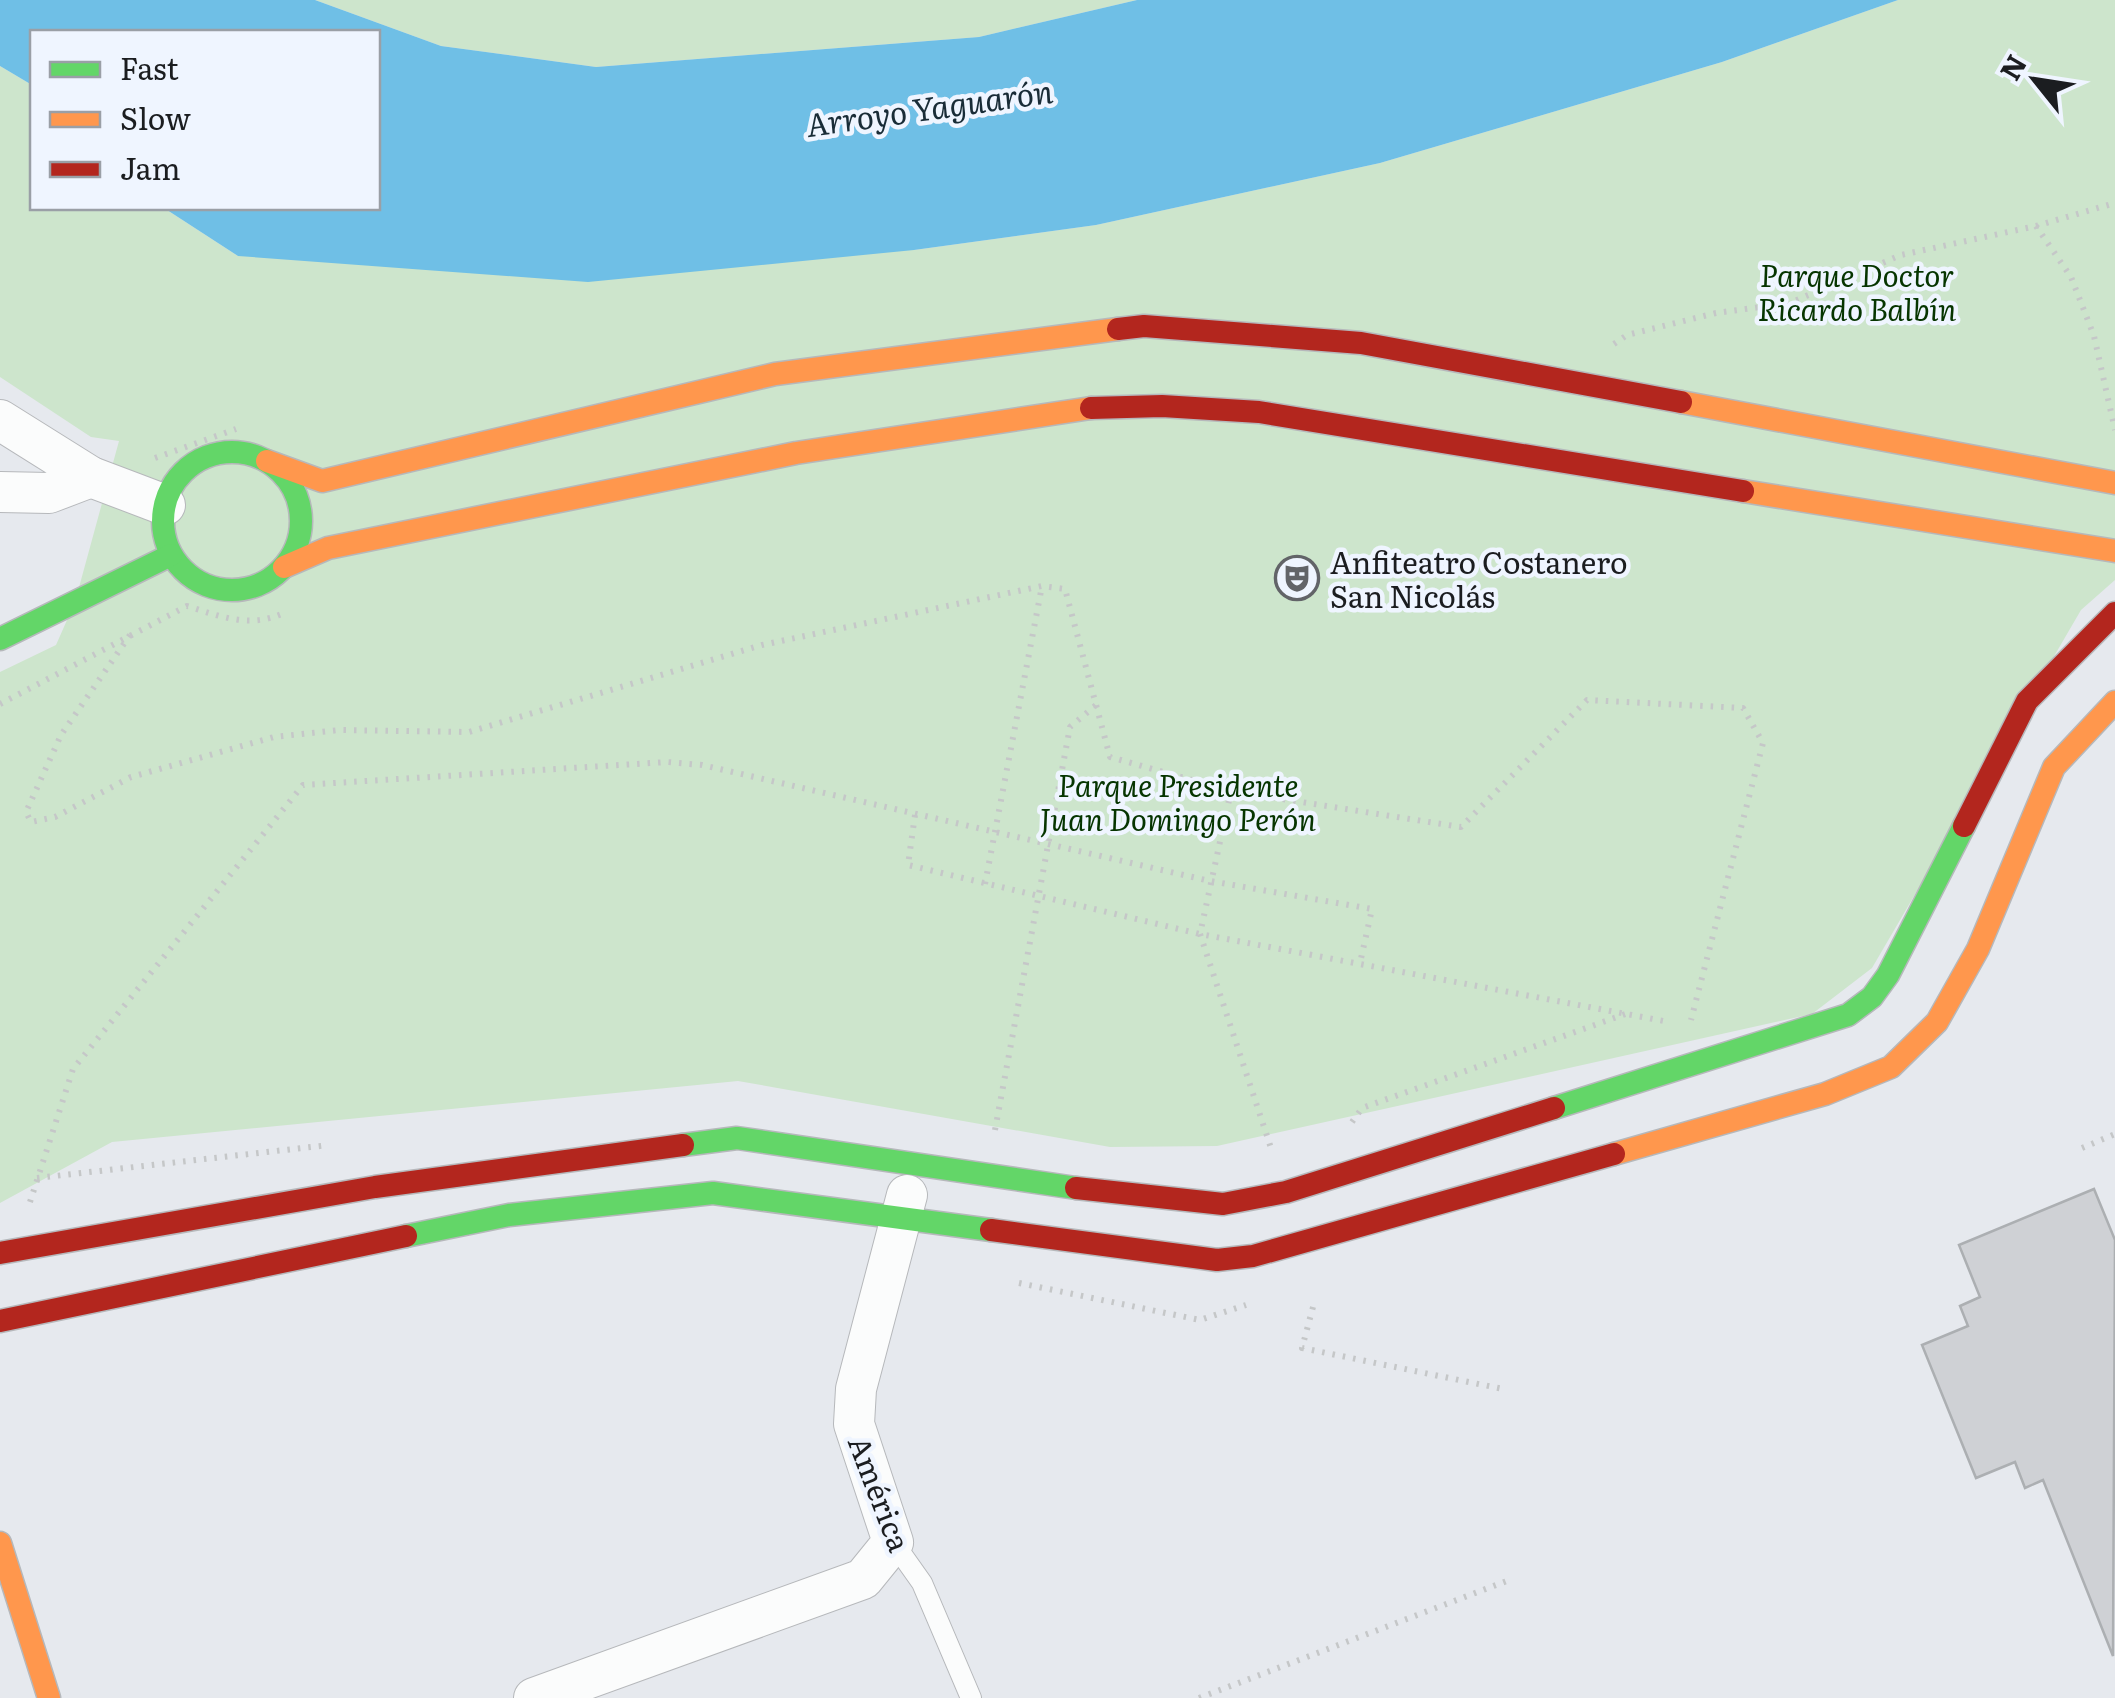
<svg xmlns="http://www.w3.org/2000/svg" width="2115" height="1698" font-family="Literata,serif">
<style>
.green{fill:#cde5cc}
.water{fill:#6fbfe6}
.building{fill:#cfd1d5;stroke:#acafb2;stroke-width:2.5}
.lines{fill:none;stroke-linecap:round;stroke-linejoin:round}
.lane-casing{stroke:#b6b8bb;stroke-width:22}
.street-casing{stroke:#b6b8bb;stroke-width:42}
.fast-casing{stroke:#b6b8bb;stroke-width:25}
.slow-casing{stroke:#b6b8bb;stroke-width:25}
.jam-casing{stroke:#b6b8bb;stroke-width:25}
.path{stroke:#c5c7c8;stroke-width:6;stroke-dasharray:2.5 8;stroke-linecap:butt}
.lane{stroke:#fbfcfc;stroke-width:20}
.street{stroke:#fbfcfc;stroke-width:40}
.fast{stroke:#63d668;stroke-width:22}
.slow{stroke:#ff974d;stroke-width:22}
.jam{stroke:#b3261e;stroke-width:22}
.labels{text-anchor:middle;dominant-baseline:central;stroke-width:9;stroke-linejoin:round;paint-order:stroke}
.park-label{font-size:30px;font-style:italic;fill:#063500;stroke:#eff5ff}
.poi-label{font-size:30px;fill:#1b1d20;stroke:#eff5ff;text-anchor:start}
.street-label{font-size:30px;fill:#1b1d20;stroke:#eff5ff}
.water-label{font-size:32px;font-style:italic;fill:#192c37;stroke:#eff5ff}
</style>
<rect width="100%" height="100%" fill="#e6e9ee"/>
<g class="green">
<path d="M 315,0 L 1137,0 L 979,37 L 596,67 L 441,46 Z"/>
<path d="M 1898,0 L 2115,0 L 2115,580 L 2081,610 L 1872,968 L 1812,1014 L 1217,1146 L 1110,1147 L 738,1081 L 112,1142 L 0,1203 L 0,672 L 56,645 L 75,602 L 119,441 L 91,437 L 0,377 L 0,66 L 32,85 L 32,208 L 164,208 L 238,256 L 914,250 L 1096,225 L 1380,163 L 1722,62 Z"/>
</g>
<path class="water" d="M 0,0 L 315,0 L 441,46 L 596,67 L 979,37 L 1137,0 L 1898,0 L 1722,62 L 1380,163 L 1096,225 L 914,250 L 588,282 L 238,256 L 164,208 L 378,208 L 378,32 L 32,32 L 32,85 L 0,66 Z"/>
<path class="building" d="M 2094,1189 L 2115,1240 L 2113,1656 L 2043,1480 L 2025,1488 L 2015,1462 L 1976,1478 L 1922,1345 L 1968,1326 L 1960,1306 L 1980,1297 L 1959,1245 Z"/>
<g class="lines">
<defs>
<path id="lane" d="M 893,1542 L 922,1583 L 971,1698"/>
<g id="street">
<path d="M 0,420 L 91,477 L 165,505"/>
<path d="M 0,492 L 49,493 L 91,477"/>
<path d="M 534,1698 L 863,1579 L 893,1542 L 854,1424 L 856,1389 L 907,1195"/>
</g>
<g id="fast">
<circle cx="232" cy="521" r="69"/>
<path d="M 0,639 L 171,555"/>
<path d="M 1554,1108 L 1848,1015 L 1872,997 L 1888,975 L 1964,826"/>
<path d="M 683,1145 L 737,1138 L 1076,1188"/>
<path d="M 406,1236 L 509,1215 L 713,1193 L 991,1230"/>
</g>
<g id="slow">
<path d="M 1681,402 L 2115,483"/>
<path d="M 267,461 L 322,481 L 775,374 L 1118,329"/>
<path d="M 1743,491 L 2115,551"/>
<path d="M 284,567 L 328,548 L 796,453 L 1091,408"/>
<path d="M 1614,1154 L 1825,1094 L 1891,1067 L 1937,1022 L 1978,949 L 2054,767 L 2115,702"/>
<path d="M 0,1543 L 49,1698"/>
</g>
<g id="jam">
<path d="M 1118,329 L 1144,326 L 1361,343 L 1681,402"/>
<path d="M 1091,408 L 1162,406 L 1259,412 L 1743,491"/>
<path d="M 1964,826 L 2027,701 L 2115,613"/>
<path d="M 1076,1188 L 1223,1204 L 1286,1192 L 1554,1108"/>
<path d="M 991,1230 L 1217,1260 L 1253,1256 L 1614,1154"/>
<path d="M 0,1253 L 375,1187 L 683,1145"/>
<path d="M 0,1321 L 406,1236"/>
</g>
</defs>
<use href="#lane" class="lane-casing"/>
<use href="#street" class="street-casing"/>
<use href="#fast" class="fast-casing"/>
<use href="#slow" class="slow-casing"/>
<use href="#jam" class="jam-casing"/>
<g class="path">
<path d="M 2036,226 L 2071,277 L 2094,336 L 2115,430"/>
<path d="M 1614,344 L 1627,335 L 1716,313 L 1790,303 L 1901,255 L 2036,226 L 2115,203"/>
<path d="M 155,458 L 236,429"/>
<path d="M 130,635 L 61,735 L 26,812 L 31,822 L 55,817 L 131,777 L 274,737 L 339,730 L 469,732 L 762,645 L 1042,586 L 1065,589 L 1110,757 L 1231,791 L 1200,934 L 1271,1148"/>
<path d="M 0,704 L 187,606 C 222,617 251,629 286,612"/>
<path d="M 1231,791 L 1461,827 L 1587,700 L 1743,708 L 1763,743 L 1691,1020"/>
<path d="M 915,815 L 908,865 L 1200,934 L 1669,1022"/>
<path d="M 985,884 L 1042,586"/>
<path d="M 1352,1122 L 1362,1108 L 1631,1012"/>
<path d="M 995,1130 L 1070,727 L 1096,705"/>
<path d="M 2082,1148 L 2115,1134"/>
<path d="M 37,1178 L 329,1145"/>
<path d="M 30,1202 L 73,1069 L 303,785 L 667,762 L 702,765 L 1210,881 L 1372,909 L 1360,963"/>
<path d="M 1019,1283 L 1200,1320 L 1246,1305"/>
<path d="M 1313,1307 L 1302,1348 L 1503,1389"/>
<path d="M 1199,1698 L 1512,1579"/>
</g>
<use href="#lane" class="lane"/>
<use href="#street" class="street"/>
<use href="#fast" class="fast"/>
<use href="#slow" class="slow"/>
<use href="#jam" class="jam"/>
</g>
<defs>
<symbol id="theatre-ring" viewBox="-11 -11 22 22"><circle r="9.5" fill="#eff5ff" stroke="#626468" stroke-width="1.5"/><path d="M-5-5.5Q0-4 5-5.5V0Q5 5 0 6Q-5 5-5 0ZM-3.3-2.5H-1v1.5H-3.3ZM1-2.5H3.3v1.5H1ZM-2.8 1Q0 5.5 2.8 1Z" fill="#626468"/></symbol>
</defs>
<g fill-rule="evenodd">
<use href="#theatre-ring" x="1272" y="553" width="50" height="50"/>
</g>
<g class="labels">
<g class="park-label">
<text x="1857" y="274">Parque Doctor<tspan x="1857" dy="34">Ricardo Balbín</tspan></text>
<text x="1178" y="784">Parque Presidente<tspan x="1178" dy="34">Juan Domingo Perón</tspan></text>
</g>
<g class="poi-label">
<text x="1330" y="561">Anfiteatro Costanero<tspan x="1330" dy="34">San Nicolás</tspan></text>
</g>
<g class="street-label">
<text transform="translate(881 1493) rotate(69)">América</text>
</g>
<g class="water-label">
<text transform="translate(929 106) rotate(-8)">Arroyo Yaguarón</text>
</g>
</g>
<rect x="30" y="30" width="350" height="180" fill="#eff5ff" stroke="#9a9fa6" stroke-width="2.5"/>
<rect x="50" y="62" width="50" height="15" fill="#63d668" stroke="#9a9fa6" stroke-width="2.5"/>
<text x="120" y="80" font-size="30" fill="#1b1d20">Fast</text>
<rect x="50" y="112" width="50" height="15" fill="#ff974d" stroke="#9a9fa6" stroke-width="2.5"/>
<text x="120" y="130" font-size="30" fill="#1b1d20">Slow</text>
<rect x="50" y="162" width="50" height="15" fill="#b3261e" stroke="#9a9fa6" stroke-width="2.5"/>
<text x="120" y="180" font-size="30" fill="#1b1d20">Jam</text>
<g transform="translate(2035 80) rotate(300)" stroke="#eff5ff" stroke-width="8" paint-order="stroke">
<path d="M0-8L18 38L0 25L-18 38Z" fill="#1b1d20"/>
<text y="-15" font-size="28" font-weight="bold" text-anchor="middle" fill="#1b1d20">N</text>
</g>
</svg>
